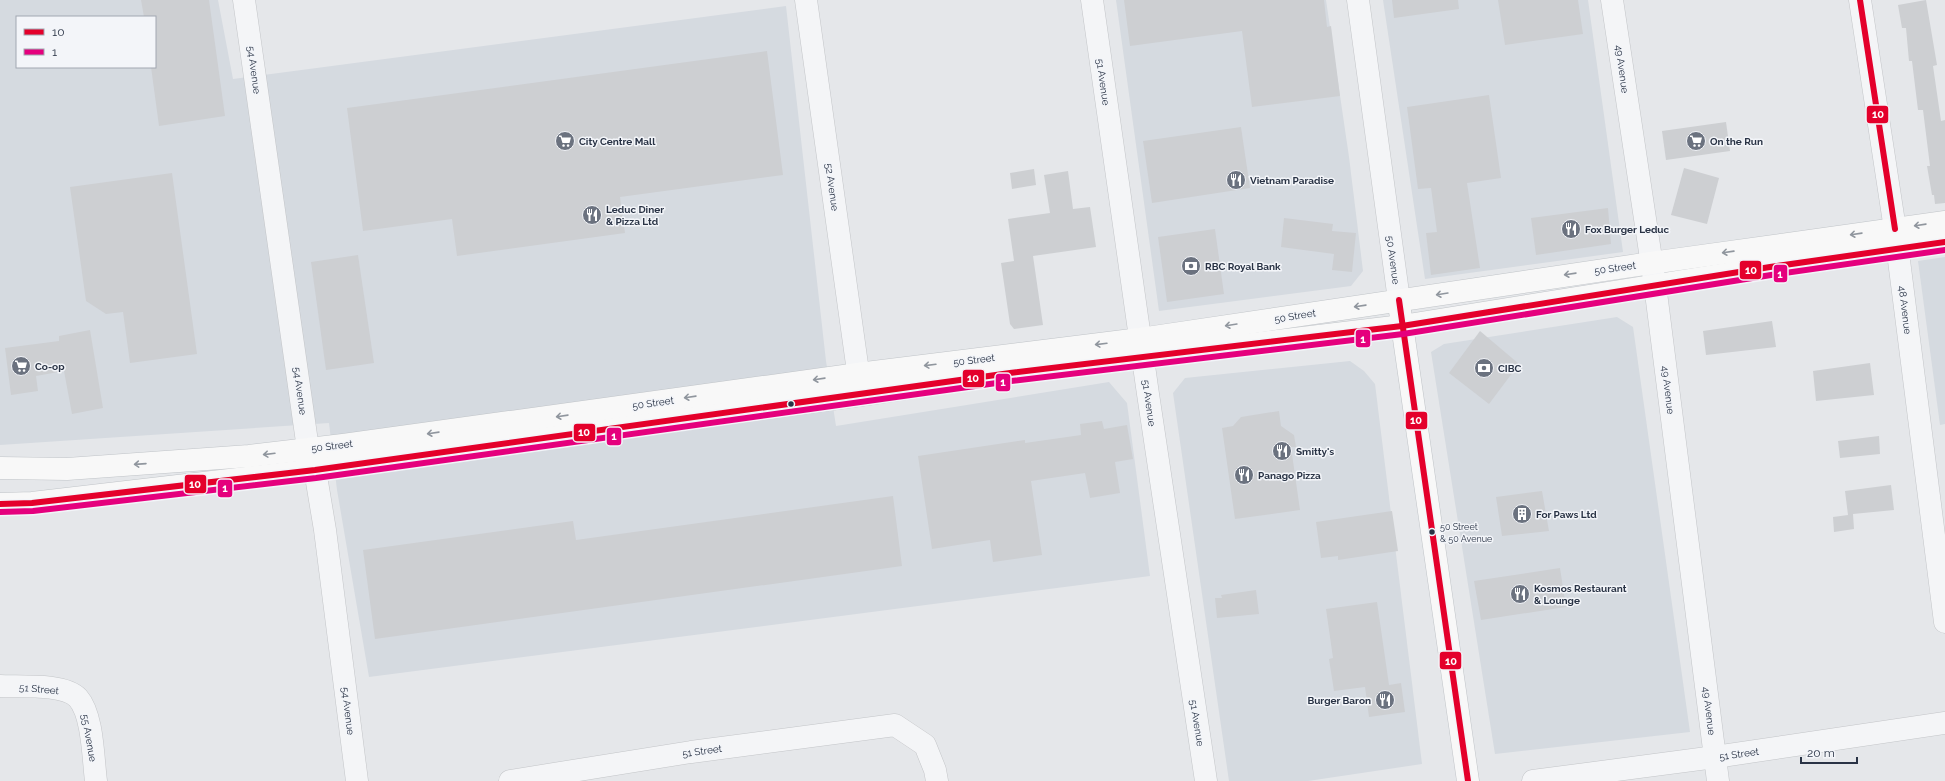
<svg xmlns="http://www.w3.org/2000/svg" width="1945" height="781" font-family="Raleway,sans-serif">
<style>
.built{fill:#d5dae0;fill-rule:evenodd}
.building{fill:#cdcfd2}
.lines{fill:none;stroke-linecap:round;stroke-linejoin:round}
.minor-casing{stroke:#c3c5c8;stroke-width:23}
.major-casing{stroke:#c0c4c8;stroke-width:23}
.minor{stroke:#f4f5f7;stroke-width:22}
.major{stroke:#f8f8f8;stroke-width:22}
.bus-1-casing{stroke:#f3f5f9;stroke-width:9}
.bus-2-casing{stroke:#f3f5f9;stroke-width:9}
.bus-1{stroke:#e4002b;stroke-width:6}
.bus-2{stroke:#e5007d;stroke-width:6}
.oneway{stroke:#90969e}
.bus-dot{fill:#293345;stroke:#f3f5f9;stroke-width:1.5}
.labels{text-anchor:middle;dominant-baseline:central;stroke-width:3;stroke-linejoin:round;paint-order:stroke}
.bus-label{font-size:9px;fill:#293345;stroke:#f3f5f9;text-anchor:start}
.street-label{font-size:10px;fill:#293345;stroke:#f3f5f9}
.poi-label{font-size:10px;font-weight:bold;fill:#293345;stroke:#f3f5f9;text-anchor:start}
.line-badge{stroke:#f3f5f9;stroke-width:1.5}
.badge-label{font-size:11px;text-anchor:middle;font-weight:bold;fill:#fff}
</style>
<rect width="100%" height="100%" fill="#e5e7ea"/>
<g class="built">
<path d="M 0,0 L 218,0 L 233,79 L 786,6 L 826,361 L 836,426 L 1109,382 L 1127,403 L 1150,576 L 369,677 L 337,490 L 329,423 L 0,445 ZM 17,17 L 155,17 L 155,67 L 17,67 Z"/>
<path d="M 1116,0 L 1326,0 L 1349,157 L 1363,271 L 1351,286 L 1159,311 Z"/>
<path d="M 1383,0 L 1588,0 L 1623,252 L 1425,279 Z"/>
<path d="M 1945,257 L 1945,424 L 1940,425 L 1918,261 Z"/>
<path d="M 1617,317 L 1633,327 L 1690,732 L 1495,754 L 1431,352 L 1444,344 Z"/>
<path d="M 1350,361 L 1364,371 L 1375,384 L 1422,764 L 1308,781 L 1229,781 L 1173,393 L 1185,378 Z"/>
</g>
<g class="building">
<path d="M 141,0 L 209,0 L 225,116 L 159,126 L 151,67 L 155,67 L 155,17 L 144,17 Z"/>
<path d="M 1124,0 L 1324,0 L 1327,27 L 1331,26 L 1340,96 L 1252,107 L 1242,31 L 1130,46 Z"/>
<path d="M 1392,0 L 1458,0 L 1459,9 L 1394,18 Z"/>
<path d="M 1498,0 L 1578,0 L 1583,34 L 1505,45 Z"/>
<path d="M 1926,0 L 1937,65 L 1933,66 L 1941,121 L 1945,120 L 1945,203 L 1935,204 L 1934,195 L 1932,195 L 1927,166 L 1930,166 L 1923,110 L 1918,110 L 1912,61 L 1909,61 L 1906,28 L 1902,28 L 1898,5 Z"/>
<path d="M 767,51 L 783,175 L 620,197 L 625,233 L 457,256 L 452,219 L 363,231 L 347,108 Z"/>
<path d="M 1489,95 L 1501,178 L 1467,183 L 1480,268 L 1431,275 L 1426,233 L 1437,232 L 1431,188 L 1418,189 L 1407,107 Z"/>
<path d="M 1726,122 L 1730,151 L 1666,160 L 1662,131 Z"/>
<path d="M 1241,127 L 1250,188 L 1152,203 L 1143,141 Z"/>
<path d="M 1684,168 L 1719,178 L 1707,224 L 1671,215 Z"/>
<path d="M 1034,169 L 1036,185 L 1012,189 L 1010,173 Z"/>
<path d="M 1068,171 L 1073,209 L 1090,207 L 1096,247 L 1033,256 L 1043,325 L 1014,329 L 1010,324 L 1001,263 L 1014,261 L 1008,219 L 1050,213 L 1044,175 Z"/>
<path d="M 172,173 L 197,354 L 130,363 L 123,312 L 106,314 L 86,301 L 70,187 Z"/>
<path d="M 1608,208 L 1611,244 L 1536,255 L 1531,218 Z"/>
<path d="M 1284,218 L 1333,224 L 1332,231 L 1356,233 L 1352,272 L 1332,270 L 1334,254 L 1281,247 Z"/>
<path d="M 1215,229 L 1224,294 L 1167,302 L 1158,237 Z"/>
<path d="M 358,255 L 374,363 L 326,370 L 311,262 Z"/>
<path d="M 1772,321 L 1776,347 L 1706,355 L 1703,331 Z"/>
<path d="M 90,330 L 103,408 L 72,414 L 64,371 L 36,376 L 38,391 L 11,395 L 5,348 L 59,341 L 59,336 Z"/>
<path d="M 1480,331 L 1519,364 L 1489,404 L 1449,373 Z"/>
<path d="M 1870,363 L 1874,395 L 1816,401 L 1813,371 Z"/>
<path d="M 1279,411 L 1281,426 L 1294,435 L 1296,447 L 1291,447 L 1300,510 L 1235,519 L 1222,428 L 1233,426 L 1241,417 Z"/>
<path d="M 1102,421 L 1104,429 L 1127,425 L 1133,459 L 1115,462 L 1120,493 L 1090,498 L 1085,473 L 1031,481 L 1042,555 L 993,562 L 990,540 L 932,549 L 918,456 L 1025,440 L 1025,443 L 1081,435 L 1080,424 Z"/>
<path d="M 1879,436 L 1880,454 L 1840,458 L 1838,441 Z"/>
<path d="M 1891,485 L 1894,510 L 1853,514 L 1854,529 L 1834,532 L 1833,517 L 1848,515 L 1845,491 Z"/>
<path d="M 1542,491 L 1549,531 L 1502,536 L 1496,497 Z"/>
<path d="M 893,496 L 902,566 L 375,639 L 363,550 L 573,521 L 576,540 Z"/>
<path d="M 1392,511 L 1398,551 L 1338,560 L 1338,556 L 1321,558 L 1316,522 Z"/>
<path d="M 1560,568 L 1566,607 L 1481,620 L 1474,581 Z"/>
<path d="M 1256,590 L 1259,614 L 1217,618 L 1215,598 L 1222,598 L 1221,595 Z"/>
<path d="M 1377,602 L 1389,685 L 1401,683 L 1405,712 L 1369,717 L 1365,687 L 1334,691 L 1329,659 L 1333,658 L 1326,609 Z"/>
</g>
<g class="lines">
<defs>
<g id="minor">
<path d="M 244,0 L 308,449 L 315,470 L 325,530 L 357,781"/>
<path d="M 806,0 L 861,393"/>
<path d="M 1092,0 L 1148,394 L 1206,781"/>
<path d="M 1358,0 L 1399,300"/>
<path d="M 1612,0 L 1655,285 L 1718,781"/>
<path d="M 1860,0 L 1895,229 L 1945,622"/>
<path d="M 0,686 C 19,687 64,683 78,698 C 93,715 93,758 96,781"/>
<path d="M 510,781 L 691,752 L 895,725 L 925,745 L 935,770 L 937,781"/>
<path d="M 1533,781 L 1715,757 L 1945,723"/>
</g>
<g id="major">
<path d="M 1400,311 L 1468,781"/>
<path d="M 0,468 L 67,469 L 249,456 L 343,445 L 858,374 L 1140,339 L 1651,263 L 1945,222"/>
<path d="M 0,504 L 32,503 L 315,470 L 861,395 L 1010,373 L 1402,326 L 1770,267 L 1945,242"/>
</g>
</defs>
<use href="#minor" class="minor-casing"/>
<use href="#major" class="major-casing"/>
<use href="#minor" class="minor"/>
<use href="#major" class="major"/>
<defs>
<g id="bus-1">
<path d="M 1860,0 L 1895,229"/>
<path d="M 1399,300 L 1468,781"/>
<path d="M 0,504 L 32,503 L 315,470 L 1010,373 L 1402,326 L 1770,267 L 1945,242"/>
</g>
<path id="bus-2" d="M 0,512 L 33,511 L 316,478 L 1011,381 L 1403,334 L 1771,275 L 1945,250"/>
</defs>
<use href="#bus-1" class="bus-1-casing"/>
<use href="#bus-2" class="bus-2-casing"/>
<use href="#bus-1" class="bus-1"/>
<use href="#bus-2" class="bus-2"/>
</g>
<defs><path id="oneway-shaft" d="M-6 0H5M1.5-3L5.5 0L1.5 3" fill="none" stroke-width="1.6" stroke-linecap="round" stroke-linejoin="round"/></defs>
<g class="oneway">
<use href="#oneway-shaft" transform="translate(1920 225) rotate(172)"/>
<use href="#oneway-shaft" transform="translate(1856 234) rotate(172)"/>
<use href="#oneway-shaft" transform="translate(1728 252) rotate(172)"/>
<use href="#oneway-shaft" transform="translate(1570 274) rotate(172)"/>
<use href="#oneway-shaft" transform="translate(1442 294) rotate(171)"/>
<use href="#oneway-shaft" transform="translate(1360 306) rotate(172)"/>
<use href="#oneway-shaft" transform="translate(1231 325) rotate(171)"/>
<use href="#oneway-shaft" transform="translate(1101 344) rotate(173)"/>
<use href="#oneway-shaft" transform="translate(930 365) rotate(173)"/>
<use href="#oneway-shaft" transform="translate(819 379) rotate(172)"/>
<use href="#oneway-shaft" transform="translate(690 397) rotate(172)"/>
<use href="#oneway-shaft" transform="translate(562 416) rotate(172)"/>
<use href="#oneway-shaft" transform="translate(433 433) rotate(172)"/>
<use href="#oneway-shaft" transform="translate(269 454) rotate(173)"/>
<use href="#oneway-shaft" transform="translate(140 464) rotate(176)"/>
</g>
<defs>
<symbol id="supermarket-disc" viewBox="-11 -11 22 22"><circle r="9.5" fill="#6b727f" stroke="#f3f5f9"/><path d="M-6-5.5h2.5l.6 2H6L4.5 2H-2.5L-4.4-4H-6ZM-1.5 3.2a1.3 1.3 0 1 0 .1 0ZM3 3.2a1.3 1.3 0 1 0 .1 0Z" fill="#fff"/></symbol>
<symbol id="restaurant-disc" viewBox="-11 -11 22 22"><circle r="9.5" fill="#6b727f" stroke="#f3f5f9"/><path d="M-5-6h1v4h1v-4h1v4h1v-4h1v5L-1.5 .5V6h-2V.5L-5-1ZM5-6V6H3V1.5H1.5Q1.5-4 5-6Z" fill="#fff"/></symbol>
<symbol id="bank-disc" viewBox="-11 -11 22 22"><circle r="9.5" fill="#6b727f" stroke="#f3f5f9"/><path d="M-6-4H6V4H-6ZM0-2.3a2.3 2.3 0 1 0 0 4.6a2.3 2.3 0 1 0 0-4.6Z" fill="#fff"/></symbol>
<symbol id="building-disc" viewBox="-11 -11 22 22"><circle r="9.5" fill="#6b727f" stroke="#f3f5f9"/><path d="M-4-6H4V6H1V3H-1V6H-4ZM-2.5-4.3h1.7v1.8h-1.7ZM.8-4.3h1.7v1.8H.8ZM-2.5-1h1.7V.8h-1.7ZM.8-1h1.7V.8H.8Z" fill="#fff"/></symbol>
</defs>
<g fill-rule="evenodd">
<use href="#supermarket-disc" x="554" y="130" width="22" height="22"/>
<use href="#supermarket-disc" x="1685" y="130" width="22" height="22"/>
<use href="#restaurant-disc" x="1225" y="169" width="22" height="22"/>
<use href="#restaurant-disc" x="581" y="204" width="22" height="22"/>
<use href="#restaurant-disc" x="1560" y="218" width="22" height="22"/>
<use href="#bank-disc" x="1180" y="255" width="22" height="22"/>
<use href="#supermarket-disc" x="10" y="355" width="22" height="22"/>
<use href="#bank-disc" x="1473" y="357" width="22" height="22"/>
<use href="#restaurant-disc" x="1271" y="440" width="22" height="22"/>
<use href="#restaurant-disc" x="1233" y="464" width="22" height="22"/>
<use href="#building-disc" x="1511" y="503" width="22" height="22"/>
<use href="#restaurant-disc" x="1509" y="583" width="22" height="22"/>
<use href="#restaurant-disc" x="1374" y="689" width="22" height="22"/>
</g>
<g class="bus-dot">
<circle cx="791" cy="404" r="3.5"/>
<circle cx="1432" cy="532" r="3.5"/>
</g>
<g class="labels">
<g class="bus-label">
<text x="1440" y="527">50 Street<tspan x="1440" dy="12">&amp; 50 Avenue</tspan></text>
</g>
<g class="street-label">
<text transform="translate(1622 69) rotate(82)">49 Avenue</text>
<text transform="translate(254 70) rotate(82)">54 Avenue</text>
<text transform="translate(1103 82) rotate(82)">51 Avenue</text>
<text transform="translate(832 187) rotate(82)">52 Avenue</text>
<text transform="translate(1393 260) rotate(82)">50 Avenue</text>
<text transform="translate(1615 268) rotate(-8)">50 Street</text>
<text transform="translate(1905 310) rotate(83)">48 Avenue</text>
<text transform="translate(1295 316) rotate(-9)">50 Street</text>
<text transform="translate(974 360) rotate(-7)">50 Street</text>
<text transform="translate(1668 390) rotate(83)">49 Avenue</text>
<text transform="translate(300 391) rotate(82)">54 Avenue</text>
<text transform="translate(653 403) rotate(-8)">50 Street</text>
<text transform="translate(1149 403) rotate(82)">51 Avenue</text>
<text transform="translate(332 446) rotate(-7)">50 Street</text>
<text transform="translate(39 689) rotate(5)">51 Street</text>
<text transform="translate(348 711) rotate(83)">54 Avenue</text>
<text transform="translate(1709 711) rotate(83)">49 Avenue</text>
<text transform="translate(1197 723) rotate(81)">51 Avenue</text>
<text transform="translate(89 738) rotate(80)">55 Avenue</text>
<text transform="translate(702 751) rotate(-8)">51 Street</text>
<text transform="translate(1739 754) rotate(-8)">51 Street</text>
</g>
<g class="poi-label">
<text x="579" y="141">City Centre Mall</text>
<text x="1710" y="141">On the Run</text>
<text x="1250" y="180">Vietnam Paradise</text>
<text x="606" y="209">Leduc Diner<tspan x="606" dy="12">&amp; Pizza Ltd</tspan></text>
<text x="1585" y="229">Fox Burger Leduc</text>
<text x="1205" y="266">RBC Royal Bank</text>
<text x="35" y="366">Co-op</text>
<text x="1498" y="368">CIBC</text>
<text x="1296" y="451">Smitty's</text>
<text x="1258" y="475">Panago Pizza</text>
<text x="1536" y="514">For Paws Ltd</text>
<text x="1534" y="588">Kosmos Restaurant<tspan x="1534" dy="12">&amp; Lounge</tspan></text>
<text x="1371" y="700" text-anchor="end">Burger Baron</text>
</g>
</g>
<g class="line-badge">
<rect x="1866" y="105" width="23" height="19" rx="4" fill="#e4002b"/>
<rect x="1739" y="260" width="23" height="20" rx="4" fill="#e4002b"/>
<rect x="1773" y="264" width="15" height="19" rx="4" fill="#e5007d"/>
<rect x="1355" y="329" width="16" height="19" rx="4" fill="#e5007d"/>
<rect x="962" y="369" width="23" height="19" rx="4" fill="#e4002b"/>
<rect x="995" y="373" width="16" height="19" rx="4" fill="#e5007d"/>
<rect x="1405" y="411" width="23" height="19" rx="4" fill="#e4002b"/>
<rect x="573" y="423" width="23" height="19" rx="4" fill="#e4002b"/>
<rect x="606" y="427" width="16" height="19" rx="4" fill="#e5007d"/>
<rect x="184" y="474" width="23" height="20" rx="4" fill="#e4002b"/>
<rect x="217" y="479" width="16" height="19" rx="4" fill="#e5007d"/>
<rect x="1439" y="651" width="23" height="19" rx="4" fill="#e4002b"/>
</g>
<g class="badge-label">
<text x="1878" y="118">10</text>
<text x="1751" y="274">10</text>
<text x="1780" y="278">1</text>
<text x="1363" y="343">1</text>
<text x="973" y="382">10</text>
<text x="1003" y="386">1</text>
<text x="1416" y="424">10</text>
<text x="584" y="436">10</text>
<text x="614" y="440">1</text>
<text x="195" y="488">10</text>
<text x="225" y="492">1</text>
<text x="1451" y="665">10</text>
</g>
<rect x="16" y="16" width="140" height="52" fill="#f3f5f9" stroke="#a2a7b1"/>
<rect x="24" y="29" width="20" height="6" fill="#e4002b" stroke="#a2a7b1"/>
<text x="52" y="36" font-size="12" fill="#293345">10</text>
<rect x="24" y="49" width="20" height="6" fill="#e5007d" stroke="#a2a7b1"/>
<text x="52" y="56" font-size="12" fill="#293345">1</text>
<path d="M1801 757v6h56v-6" fill="none" stroke="#293345" stroke-width="2"/>
<text x="1807" y="757" font-size="12" fill="#293345" stroke="#f3f5f9" stroke-width="3" paint-order="stroke">20 m</text>
</svg>
